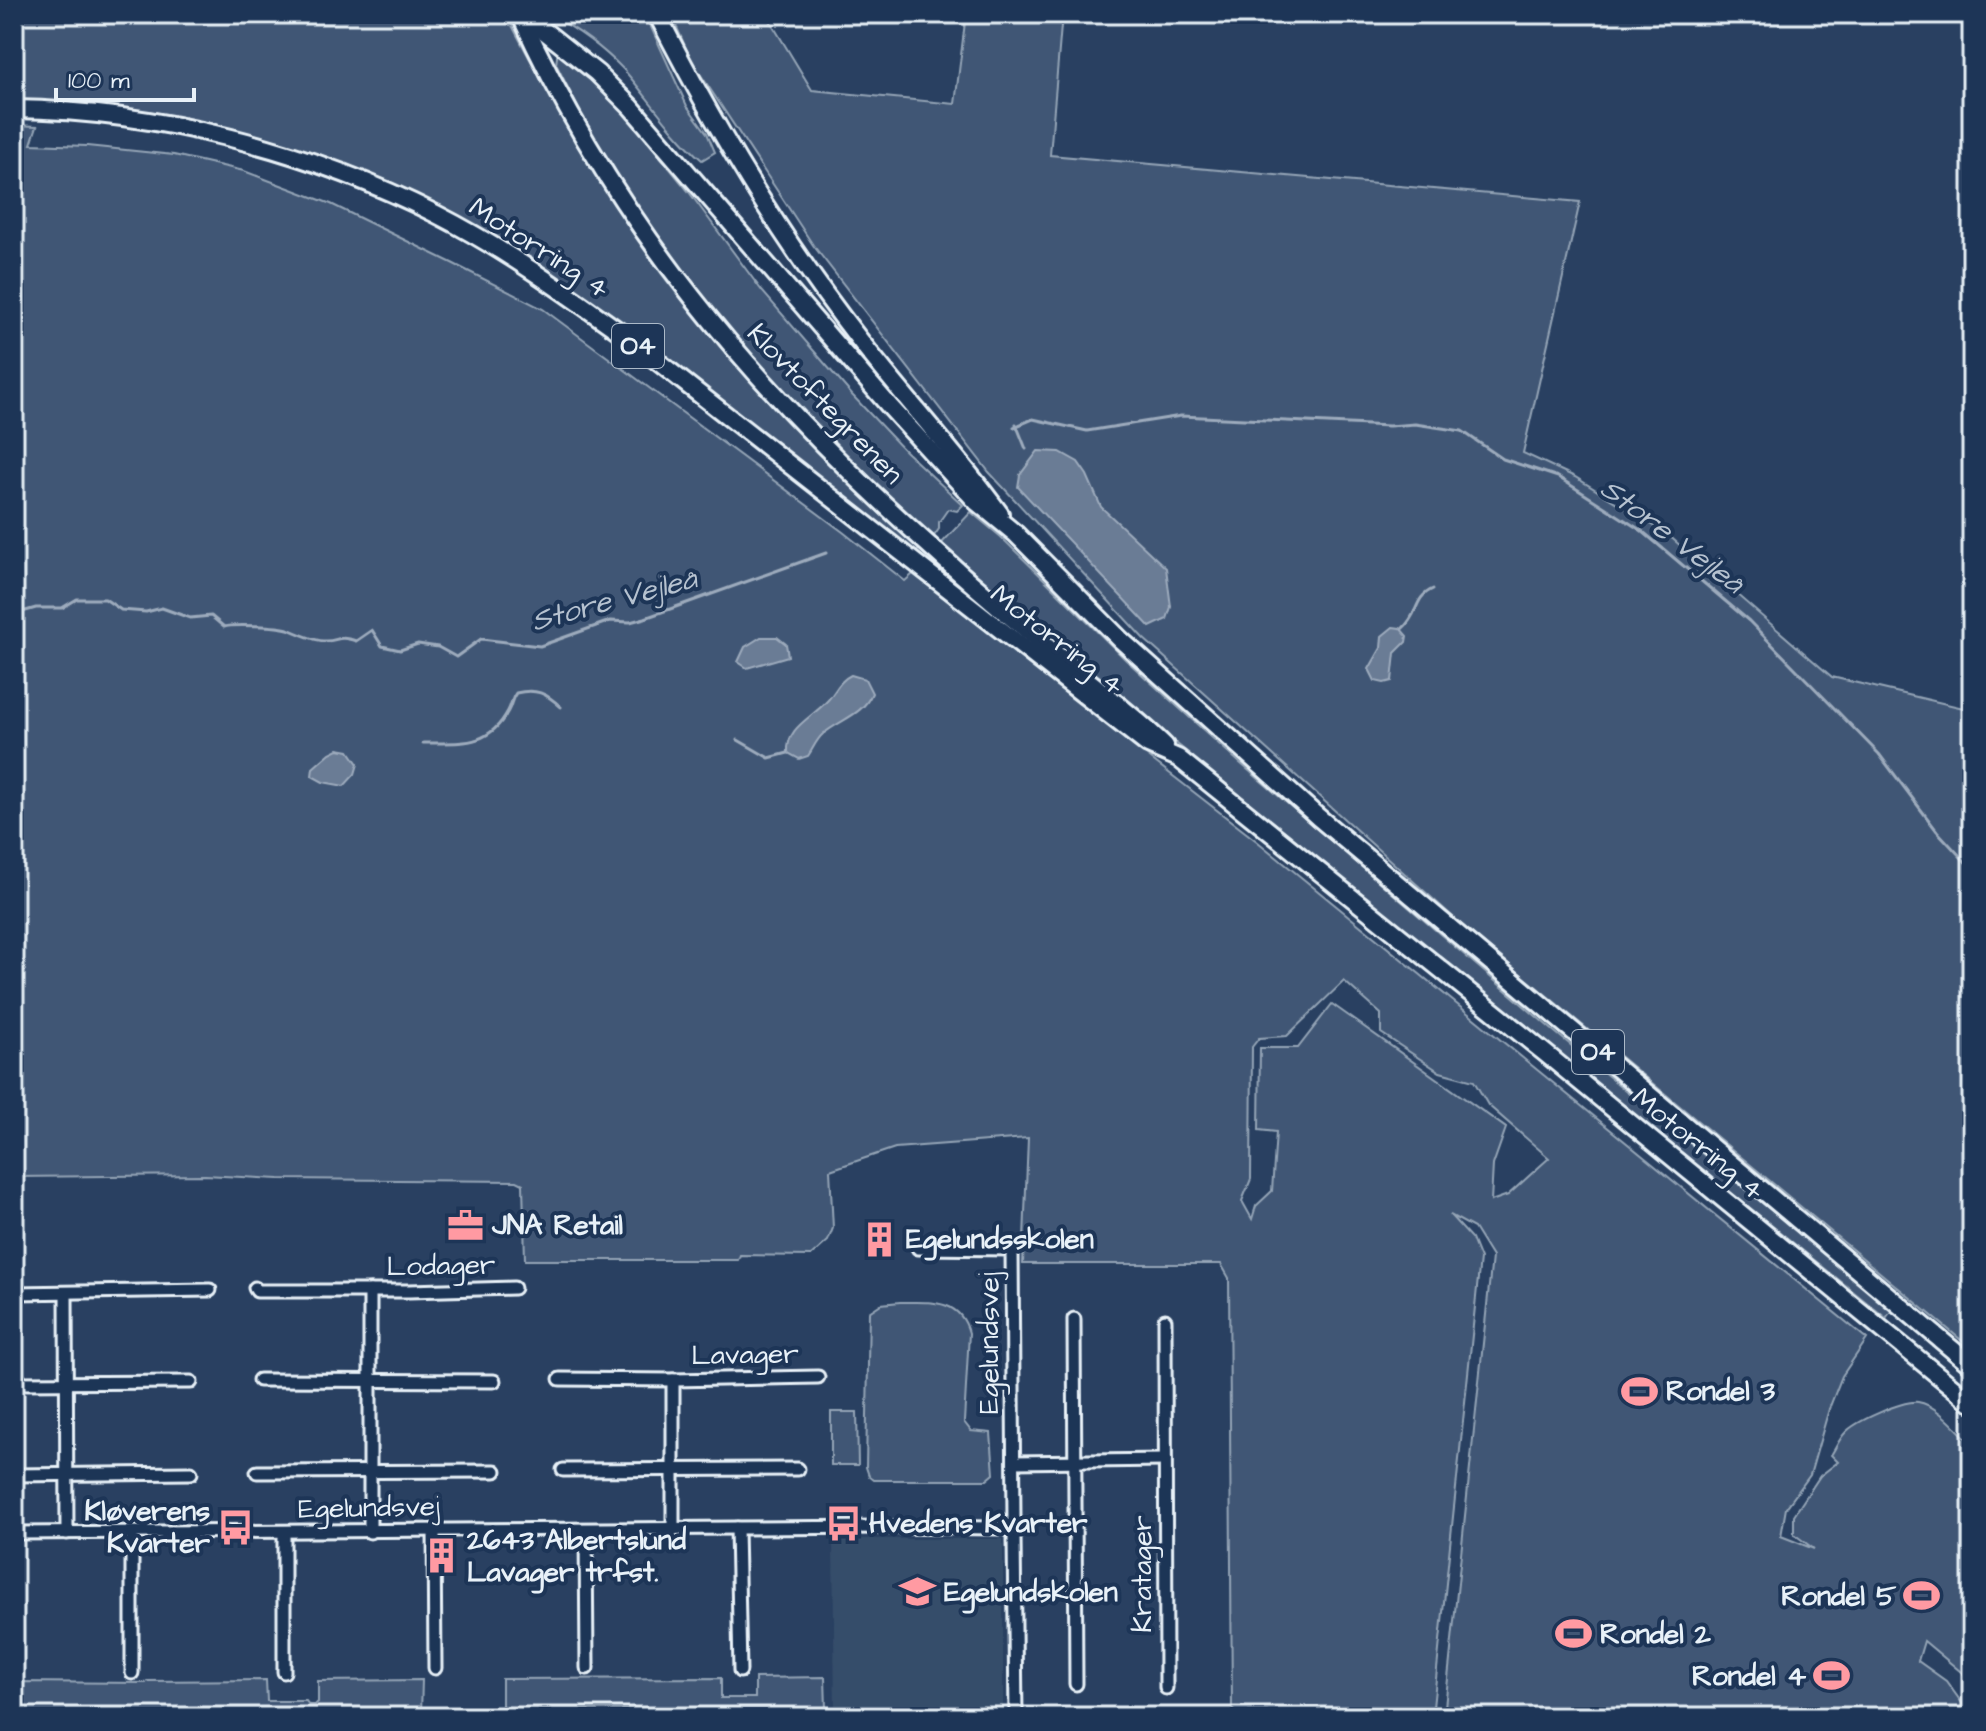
<svg xmlns="http://www.w3.org/2000/svg" width="1986" height="1731" font-family="'Architects Daughter',sans-serif">
<style>
.built{fill:#364d6b}
.green{fill:#415774;stroke:#94a4b6;stroke-width:2;fill-rule:evenodd}
.water{fill:#6b7c95;stroke:#9dabbd;stroke-width:2}
.lines{fill:none;stroke-linecap:round;stroke-linejoin:round}
.stream{stroke:#9dabbd;stroke-width:3}
.minor-casing{stroke:#e8f1f8;stroke-width:17}
.highway-casing{stroke:#e8f1f8;stroke-width:22}
.minor{stroke:#1d3557;stroke-width:11}
.highway{stroke:#1d3557;stroke-width:16}
.labels{text-anchor:middle;dominant-baseline:central;stroke-width:8;stroke-linejoin:round;paint-order:stroke}
.shield{fill:#1d3557;stroke:#abb9c8;stroke-width:2}
.shield-label{font-size:26px;font-weight:bold;fill:#e8f1f8}
.street-label{font-size:28px;fill:#e8f1f8;stroke:#1d3557}
.poi-label{font-size:28px;font-weight:bold;fill:#e8f1f8;stroke:#1d3557;text-anchor:start}
.water-label{font-size:30px;font-style:italic;fill:#b6c2d0;stroke:#1d3557}
</style>
<rect width="100%" height="100%" fill="#294061"/>
<filter id="ink" filterUnits="userSpaceOnUse"><feTurbulence type="fractalNoise" baseFrequency=".0125" numOctaves="2"/><feDisplacementMap in="SourceGraphic" scale="16" xChannelSelector="R" yChannelSelector="G"/><feConvolveMatrix kernelMatrix="1 2 1 2 8 2 1 2 1" color-interpolation-filters="sRGB"/></filter>
<g filter="url(#ink)">
<path class="built" d="M 833,1539 L 1003,1539 L 1003,1711 L 835,1714 Z"/>
<g class="green">
<path d="M 14,14 L 506,14 C 557,111 609,207 677,294 C 749,387 833,469 919,549 L 915,554 L 698,386 L 413,197 L 100,109 L 14,100 Z"/>
<path d="M 549,14 L 598,14 L 609,20 L 610,14 L 645,14 L 687,106 L 707,133 L 715,152 L 702,160 C 672,134 650,100 624,70 C 603,48 575,28 549,14 Z"/>
<path d="M 671,14 L 766,14 L 812,90 L 955,104 L 966,14 L 1062,14 L 1050,155 L 1580,202 L 1523,453 L 1575,477 L 1667,534 L 1832,677 L 1972,710 L 1972,1349 L 1462,925 L 1143,638 L 989,472 L 813,245 L 691,60 Z"/>
<path d="M 558,50 L 606,90 L 689,192 L 762,291 L 852,395 L 905,451 L 963,505 L 957,511 L 948,509 L 939,522 L 939,529 L 934,536 L 868,476 L 781,390 L 657,241 L 608,167 L 556,64 Z"/>
<path d="M 14,125 L 37,126 L 31,144 L 87,146 L 174,155 L 244,171 L 331,204 L 452,263 L 543,309 L 843,532 L 905,581 L 913,574 L 1258,842 L 1867,1339 L 1842,1376 L 1829,1409 L 1810,1475 L 1786,1508 L 1781,1536 L 1814,1549 L 1794,1534 L 1794,1515 L 1820,1476 L 1838,1462 L 1831,1455 C 1836,1448 1839,1439 1845,1433 C 1854,1422 1903,1400 1918,1402 C 1938,1405 1958,1431 1972,1444 L 1972,1681 L 1924,1641 L 1918,1661 L 1946,1681 L 1972,1717 L 1444,1717 L 1492,1257 L 1474,1228 L 1450,1215 L 1472,1239 L 1480,1259 L 1432,1717 L 1335,1717 L 1334,1712 L 1235,1712 L 1232,1709 L 1229,1278 L 1221,1264 L 1023,1264 L 1028,1138 L 895,1148 L 830,1170 L 833,1228 L 828,1241 L 811,1256 L 740,1255 L 738,1260 L 525,1260 L 523,1184 L 517,1181 L 279,1179 L 205,1175 L 14,1177 ZM 1344,981 L 1381,1014 L 1381,1033 L 1440,1072 L 1474,1081 L 1488,1105 L 1549,1158 L 1508,1195 L 1491,1201 L 1493,1165 L 1506,1128 L 1332,1004 L 1298,1048 L 1260,1048 L 1259,1130 L 1276,1132 L 1272,1191 L 1256,1206 L 1252,1219 L 1242,1201 L 1251,1179 L 1252,1047 L 1259,1038 L 1287,1036 Z"/>
<path d="M 971,512 L 1001,537 L 1126,660 L 1240,763 L 1550,1028 L 1892,1310 L 1886,1318 L 1119,697 L 941,544 Z"/>
<path d="M 900,1302 C 930,1302 960,1298 969,1333 L 964,1422 L 971,1431 L 991,1433 L 994,1474 L 987,1480 L 874,1480 L 869,1476 L 866,1467 L 869,1312 L 881,1304 Z"/>
<path d="M 831,1412 L 857,1412 L 858,1465 L 831,1465 Z"/>
<path d="M 825,1677 L 826,1709 L 502,1710 L 502,1679 L 721,1678 L 721,1698 L 755,1698 L 755,1678 Z"/>
<path d="M 266,1680 L 267,1701 L 306,1701 L 309,1705 L 315,1705 L 318,1702 L 318,1681 L 422,1680 L 421,1714 L 14,1713 L 14,1682 L 146,1683 L 147,1681 Z"/>
</g>
<g class="water">
<path d="M 1038,451 L 1060,452 L 1078,462 L 1087,475 L 1101,507 L 1166,568 L 1171,607 L 1167,619 L 1150,627 L 1018,487 L 1020,475 Z"/>
<path d="M 1393,627 L 1400,628 L 1407,636 L 1406,642 L 1395,653 L 1392,681 L 1384,683 L 1375,681 L 1369,669 L 1381,648 L 1382,636 Z"/>
<path d="M 761,637 L 777,637 L 786,644 L 788,656 L 747,668 L 738,662 L 745,647 Z"/>
<path d="M 851,675 L 865,679 L 872,693 C 863,715 841,719 823,734 C 816,740 813,749 808,756 L 799,759 L 788,753 C 786,728 810,719 825,703 C 835,694 838,681 851,675 Z"/>
<path d="M 338,749 L 349,751 L 358,764 L 355,774 L 344,786 L 323,782 L 312,776 L 313,768 L 330,753 Z"/>
</g>
<g class="lines">
<g class="stream">
<path d="M 1016,424 L 1026,449"/>
<path d="M 1014,427 L 1033,419 L 1087,431 L 1181,416 L 1389,426 L 1415,424 L 1462,431 L 1503,459 L 1558,477 L 1642,531 L 1749,621 L 1879,754 L 1937,831 L 1972,869"/>
<path d="M 14,622 L 22,612 L 36,608 L 62,608 L 77,599 L 105,599 L 121,610 L 146,612 L 162,608 L 190,618 L 211,616 L 224,627 C 232,624 279,626 288,629 C 297,633 315,641 325,641 C 340,641 336,635 356,641 L 372,630 L 382,646 L 400,650 L 418,644 L 438,647 L 456,657 L 481,639 L 540,646 L 610,621 L 630,622 L 645,618 L 826,553"/>
<path d="M 1402,629 C 1420,613 1413,598 1433,589"/>
<path d="M 738,740 L 769,758 L 788,753"/>
<path d="M 423,743 C 458,742 488,749 508,711 C 512,704 511,699 516,693 C 536,688 546,693 561,707"/>
</g>
<defs>
<g id="minor">
<path d="M 918,1248 L 1012,1249 L 1014,1521 L 1011,1530 L 1014,1536 L 1016,1717"/>
<path d="M 255,1288 L 257,1291 L 409,1291 L 514,1288"/>
<path d="M 370,1291 L 370,1532"/>
<path d="M 14,1293 L 210,1290"/>
<path d="M 66,1293 L 67,1533"/>
<path d="M 1074,1319 L 1076,1684"/>
<path d="M 1165,1320 L 1166,1688"/>
<path d="M 560,1379 L 673,1380 L 818,1377"/>
<path d="M 259,1380 L 494,1381"/>
<path d="M 14,1383 L 191,1382"/>
<path d="M 1014,1462 L 1165,1460"/>
<path d="M 563,1470 L 798,1469"/>
<path d="M 257,1472 L 495,1471"/>
<path d="M 14,1475 L 191,1473"/>
<path d="M 737,1528 L 740,1671"/>
<path d="M 586,1530 L 587,1668"/>
<path d="M 673,1530 L 673,1380"/>
<path d="M 434,1531 L 435,1668"/>
<path d="M 132,1532 L 132,1673"/>
<path d="M 14,1533 L 884,1527 L 1003,1528 L 1011,1530"/>
<path d="M 284,1533 L 284,1672"/>
</g>
<g id="highway">
<path d="M 520,14 C 614,222 752,386 921,538 C 969,582 1018,624 1068,664 C 1100,691 1135,716 1165,746"/>
<path d="M 523,14 L 597,73 L 631,107 L 891,408 L 977,502 L 1016,534 L 1121,640 L 1318,817 L 1972,1366"/>
<path d="M 657,14 C 715,128 780,238 859,339 C 904,398 956,453 1000,514"/>
<path d="M 14,109 C 158,111 307,149 436,214 C 501,247 560,289 620,332 L 1148,745 L 1178,758 L 1545,1053 L 1972,1403"/>
</g>
</defs>
<use href="#minor" class="minor-casing"/>
<use href="#highway" class="highway-casing"/>
<use href="#minor" class="minor"/>
<use href="#highway" class="highway"/>
</g>
</g>
<defs>
<symbol id="office-bare" viewBox="-9 -9 18 18"><path d="M-6-3h4V-5.5h4V-3h4V5H-6ZM-1-4.5V-3h2v-1.5ZM-6 0V1H6V0Z" fill="#ff9aa2" stroke="#1d3557" stroke-width="2.5" paint-order="stroke"/></symbol>
<symbol id="building-bare" viewBox="-9 -9 18 18"><path d="M-4-6H4V6H1V3H-1V6H-4ZM-2.5-4.3h1.7v1.8h-1.7ZM.8-4.3h1.7v1.8H.8ZM-2.5-1h1.7V.8h-1.7ZM.8-1h1.7V.8H.8Z" fill="#ff9aa2" stroke="#1d3557" stroke-width="2.5" paint-order="stroke"/></symbol>
<symbol id="stadium-bare" viewBox="-9 -9 18 18"><path d="M0-5a6.5 5 0 1 0 0 10a6.5 5 0 1 0 0-10ZM-3.5-1.8h7v3.6h-7Z" fill="#ff9aa2" stroke="#1d3557" stroke-width="2.5" paint-order="stroke"/></symbol>
<symbol id="bus-bare" viewBox="-9 -9 18 18"><path d="M-5-6H5V4H4V6H2V4H-2V6H-4V4H-5ZM-3.5-4V0h7V-4ZM-3.5 1.2v1.5H-2V1.2ZM2 1.2v1.5H3.5V1.2Z" fill="#ff9aa2" stroke="#1d3557" stroke-width="2.5" paint-order="stroke"/></symbol>
<symbol id="school-bare" viewBox="-9 -9 18 18"><path d="M0-5L7-2L0 1L-7-2ZM-4 1L0 2.5L4 1V4Q0 6-4 4Z" fill="#ff9aa2" stroke="#1d3557" stroke-width="2.5" paint-order="stroke"/></symbol>
</defs>
<g fill-rule="evenodd">
<use href="#office-bare" x="440" y="1200" width="51" height="51"/>
<use href="#building-bare" x="854" y="1214" width="51" height="51"/>
<use href="#stadium-bare" x="1614" y="1366" width="51" height="51"/>
<use href="#bus-bare" x="818" y="1498" width="51" height="51"/>
<use href="#bus-bare" x="210" y="1502" width="51" height="51"/>
<use href="#building-bare" x="416" y="1530" width="51" height="51"/>
<use href="#school-bare" x="892" y="1566" width="51" height="51"/>
<use href="#stadium-bare" x="1896" y="1570" width="51" height="51"/>
<use href="#stadium-bare" x="1548" y="1608" width="51" height="51"/>
<use href="#stadium-bare" x="1806" y="1650" width="51" height="51"/>
</g>
<g class="labels">
<g class="shield">
<rect x="612" y="324" width="52" height="44" rx="6"/>
<rect x="1572" y="1030" width="52" height="44" rx="6"/>
</g>
<g class="shield-label">
<text x="638" y="346">O4</text>
<text x="1598" y="1052">O4</text>
</g>
<g class="street-label">
<text transform="translate(539 248) rotate(33)">Motorring 4</text>
<text transform="translate(825 404) rotate(46)">Klovtoftegrenen</text>
<text transform="translate(1057 640) rotate(38)">Motorring 4</text>
<text transform="translate(1698 1144) rotate(39)">Motorring 4</text>
<text transform="translate(441 1266) rotate(-1)">Lodager</text>
<text transform="translate(989 1343) rotate(-90)">Egelundsvej</text>
<text transform="translate(745 1355) rotate(-1)">Lavager</text>
<text transform="translate(369 1508) rotate(-1)">Egelundsvej</text>
<text transform="translate(1142 1574) rotate(-90)">Kratager</text>
</g>
<g class="poi-label">
<text x="492" y="1225">JNA Retail</text>
<text x="906" y="1239">Egelundsskolen</text>
<text x="1666" y="1391">Rondel 3</text>
<text x="210" y="1511" text-anchor="end">Kløverens<tspan x="210" dy="32">Kvarter</tspan></text>
<text x="869" y="1523">Hvedens Kvarter</text>
<text x="467" y="1540">2643 Albertslund<tspan x="467" dy="32">Lavager trfst.</tspan></text>
<text x="944" y="1592">Egelundskolen</text>
<text x="1896" y="1596" text-anchor="end">Rondel 5</text>
<text x="1600" y="1634">Rondel 2</text>
<text x="1806" y="1676" text-anchor="end">Rondel 4</text>
</g>
<g class="water-label">
<text transform="translate(1672 536) rotate(37)">Store Vejleå</text>
<text transform="translate(614 600) rotate(-15)">Store Vejleå</text>
</g>
</g>
<rect width="1986" height="1731" fill="none" stroke="#1d3557" stroke-width="48"/>
<rect x="24" y="24" width="1938" height="1683" fill="none" stroke="#e8f1f8" stroke-width="3" filter="url(#ink)"/>
<path d="M56 88v12h138v-12" fill="none" stroke="#e8f1f8" stroke-width="4"/>
<text x="68" y="88" font-size="24" fill="#e8f1f8" stroke="#1d3557" stroke-width="6" paint-order="stroke">100 m</text>
</svg>
